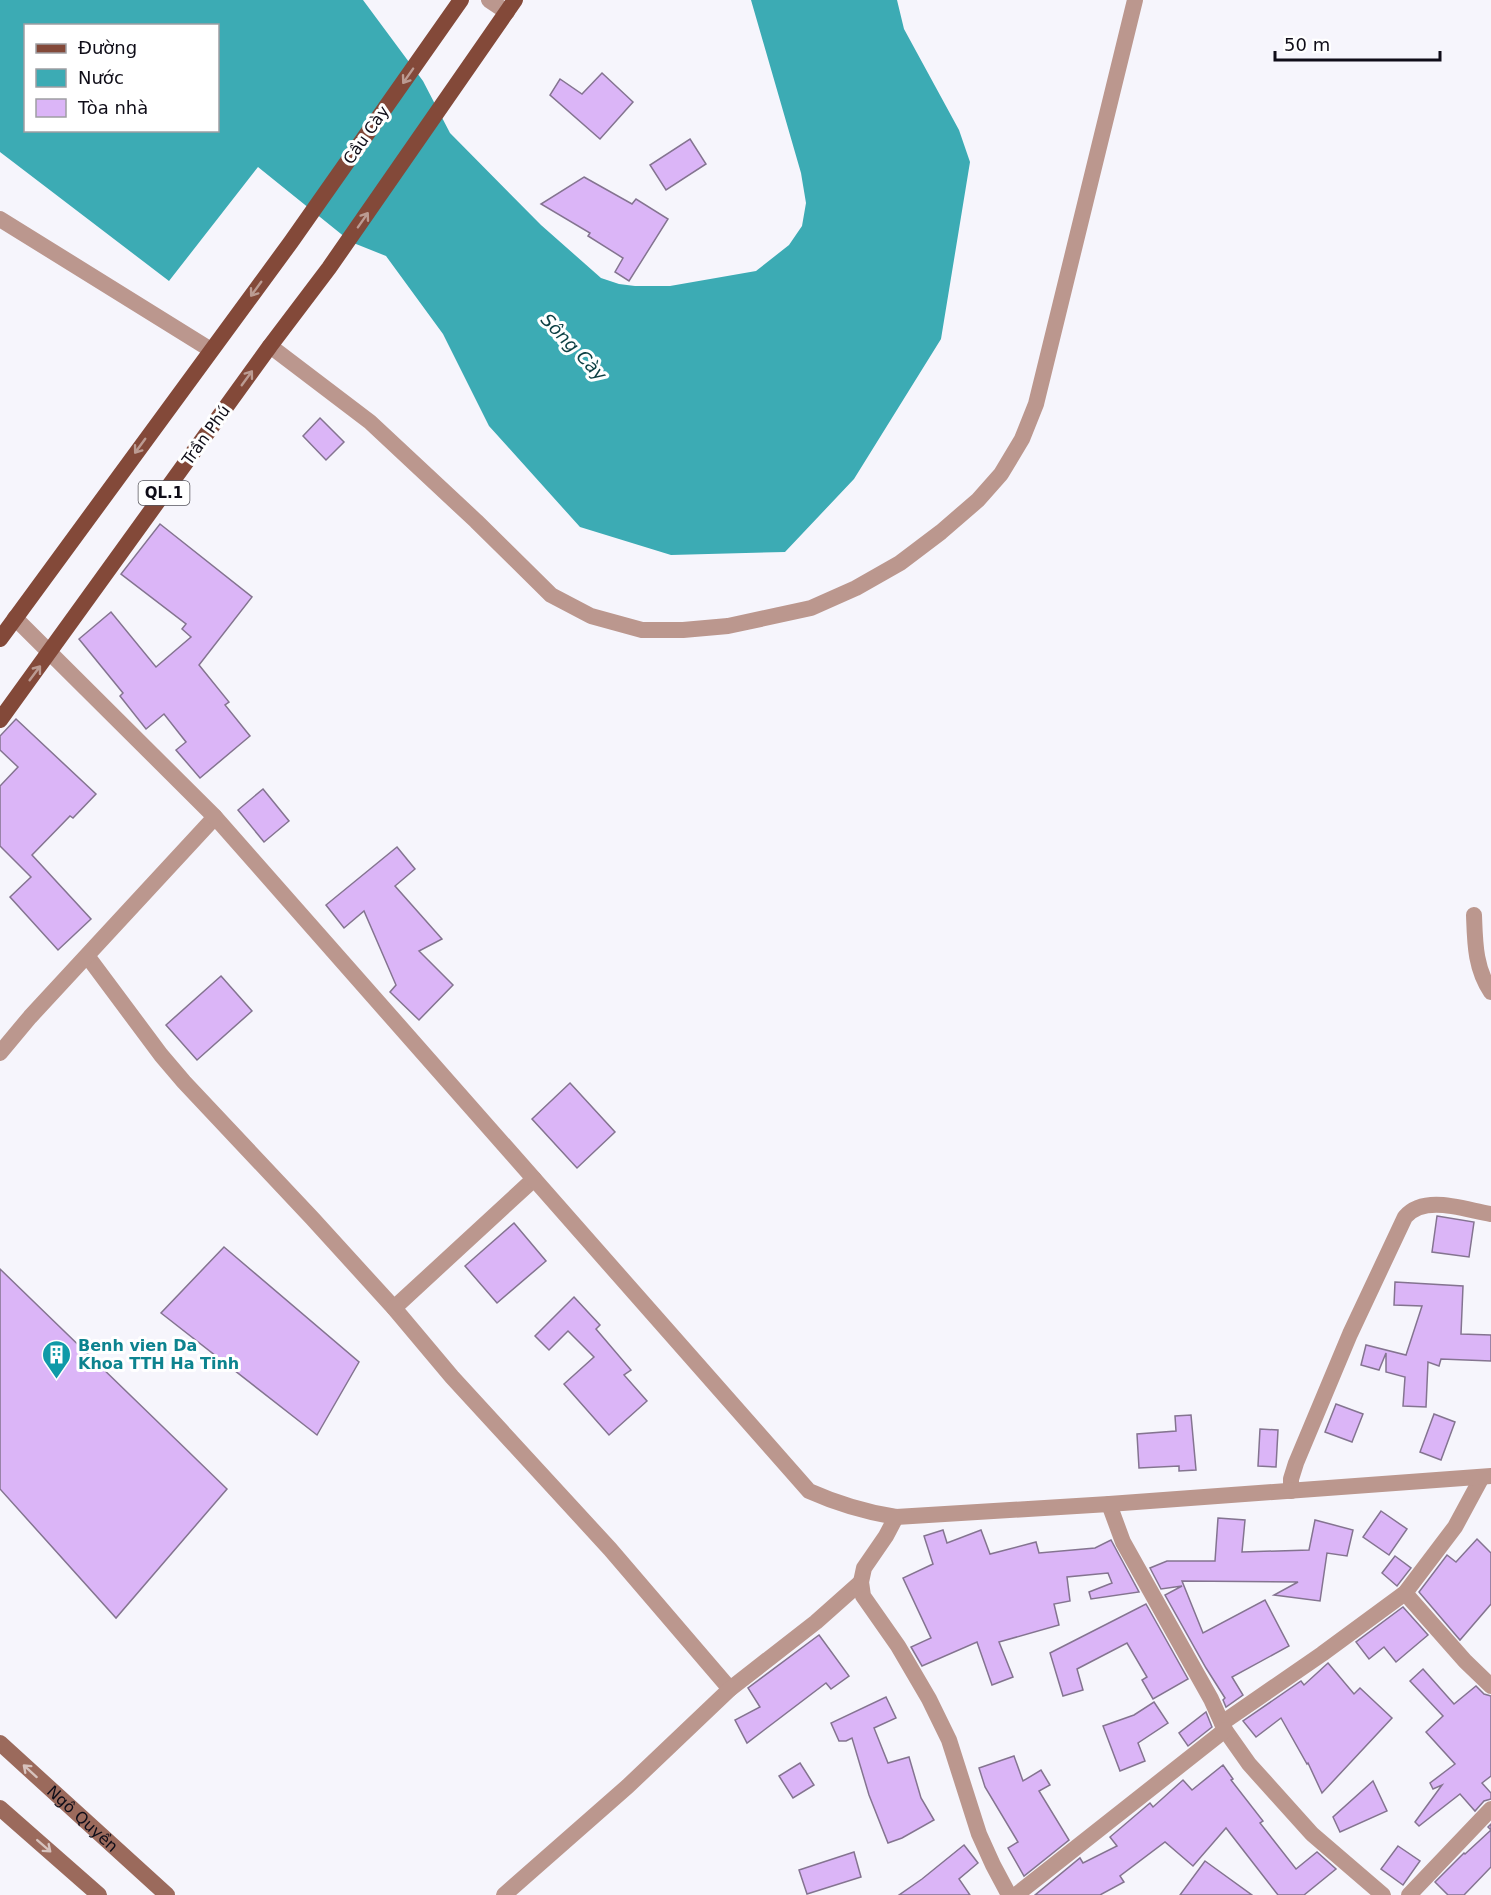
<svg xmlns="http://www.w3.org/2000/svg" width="1491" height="1895" font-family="'DejaVu Sans',sans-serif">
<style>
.water{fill:#3cabb4;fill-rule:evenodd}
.building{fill:#dbb5f7;stroke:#847490;stroke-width:1.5}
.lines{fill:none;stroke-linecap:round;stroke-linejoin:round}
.minor{stroke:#bb978e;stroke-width:16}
.tertiary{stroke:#bb978e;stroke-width:16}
.secondary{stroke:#9b6a5c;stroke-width:16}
.primary{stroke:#834939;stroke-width:16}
.oneway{stroke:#bb9b92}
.oneway2{stroke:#d7c3be}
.labels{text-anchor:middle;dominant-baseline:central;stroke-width:6;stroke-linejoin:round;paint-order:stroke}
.shield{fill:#fff;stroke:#57565d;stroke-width:1.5}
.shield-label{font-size:15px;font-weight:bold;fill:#0f0d18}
.street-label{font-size:16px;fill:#0f0d18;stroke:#fff}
.culture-label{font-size:16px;font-weight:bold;fill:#0d838f;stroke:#fff;text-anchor:start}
.water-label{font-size:18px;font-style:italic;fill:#0c3f43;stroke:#fff}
</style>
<rect width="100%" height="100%" fill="#f6f5fc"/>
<path class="water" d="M 0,0 L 363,0 L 423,81 L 450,133 L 541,225 L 601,278 L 619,284 L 635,286 L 670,286 L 756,271 L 789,245 L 802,226 L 806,203 L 801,173 L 751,0 L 897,0 L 904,29 L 959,130 L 970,162 L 941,339 L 854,479 L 785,552 L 671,555 L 580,527 L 489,426 L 443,334 L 386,256 L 351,242 L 258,167 L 169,281 L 0,152 ZM 26,26 L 218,26 L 218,130 L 26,130 Z"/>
<g class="building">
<path d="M 602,73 L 633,102 L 600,139 L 550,95 L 560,79 L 582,94 Z"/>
<path d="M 690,139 L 706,164 L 666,190 L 650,165 Z"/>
<path d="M 584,177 L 632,204 L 636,199 L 668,219 L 629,281 L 615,272 L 623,258 L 588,236 L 590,233 L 541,204 Z"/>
<path d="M 320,418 L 344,442 L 326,460 L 303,436 Z"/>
<path d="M 160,524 L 252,597 L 199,665 L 229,702 L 225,705 L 250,736 L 200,778 L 176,750 L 186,742 L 164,714 L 146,729 L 120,696 L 123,693 L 79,639 L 111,612 L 156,667 L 191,637 L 182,629 L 186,624 L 121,574 Z"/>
<path d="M 16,719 L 96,794 L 73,818 L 70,816 L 32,855 L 91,919 L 58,950 L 10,897 L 31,877 L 0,846 L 0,786 L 18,767 L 0,750 L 0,736 Z"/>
<path d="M 263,789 L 289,821 L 264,842 L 238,810 Z"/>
<path d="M 397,847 L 415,869 L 395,886 L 442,939 L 419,951 L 453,985 L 419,1020 L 390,992 L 396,985 L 364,911 L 344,928 L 326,905 Z"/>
<path d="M 221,976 L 252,1011 L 197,1060 L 166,1025 Z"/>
<path d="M 570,1083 L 615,1132 L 577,1168 L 532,1119 Z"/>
<path d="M 1437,1216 L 1474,1222 L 1469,1257 L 1432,1252 Z"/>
<path d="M 514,1223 L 546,1261 L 497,1303 L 465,1266 Z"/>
<path d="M 224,1247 L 359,1362 L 317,1435 L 161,1313 Z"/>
<path d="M 0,1269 L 227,1489 L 116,1618 L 0,1489 Z"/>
<path d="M 1395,1282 L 1463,1286 L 1461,1334 L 1491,1335 L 1491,1361 L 1441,1359 L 1439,1366 L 1428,1362 L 1426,1407 L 1403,1406 L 1405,1377 L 1386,1372 L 1386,1353 L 1379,1370 L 1361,1365 L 1366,1345 L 1406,1355 L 1422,1306 L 1394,1305 Z"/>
<path d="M 574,1297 L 600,1325 L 596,1329 L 631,1370 L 624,1375 L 647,1401 L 609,1435 L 564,1384 L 594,1357 L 568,1331 L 549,1350 L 535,1336 Z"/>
<path d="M 1336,1404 L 1363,1414 L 1352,1442 L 1325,1432 Z"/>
<path d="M 1434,1414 L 1455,1422 L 1441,1460 L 1420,1452 Z"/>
<path d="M 1191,1415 L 1196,1470 L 1179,1471 L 1179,1466 L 1139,1468 L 1137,1434 L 1176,1431 L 1175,1416 Z"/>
<path d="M 1260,1429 L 1278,1430 L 1276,1467 L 1258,1466 Z"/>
<path d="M 1381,1511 L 1407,1529 L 1389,1555 L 1363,1537 Z"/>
<path d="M 1218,1518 L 1245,1520 L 1242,1552 L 1309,1550 L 1315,1520 L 1353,1530 L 1347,1556 L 1327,1553 L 1320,1601 L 1274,1595 L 1298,1582 L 1182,1581 L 1203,1633 L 1265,1600 L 1289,1646 L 1232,1677 L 1243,1695 L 1226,1707 L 1223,1700 L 1225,1698 L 1206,1668 L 1165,1595 L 1182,1586 L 1161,1589 L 1150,1568 L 1167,1561 L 1215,1561 Z"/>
<path d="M 943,1530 L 947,1543 L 981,1530 L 990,1554 L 1036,1542 L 1039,1553 L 1095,1548 L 1111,1540 L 1139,1592 L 1091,1599 L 1089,1592 L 1112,1583 L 1108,1573 L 1067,1577 L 1070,1601 L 1054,1604 L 1059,1625 L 999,1642 L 1013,1677 L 992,1685 L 977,1642 L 922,1666 L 911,1647 L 931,1638 L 903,1578 L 933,1564 L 924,1536 Z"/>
<path d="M 1477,1539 L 1491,1553 L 1491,1604 L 1460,1640 L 1419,1592 L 1447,1555 L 1456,1562 Z"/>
<path d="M 1395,1556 L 1411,1568 L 1397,1586 L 1382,1573 Z"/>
<path d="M 1146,1604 L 1188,1679 L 1153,1699 L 1142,1680 L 1147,1677 L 1127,1643 L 1077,1669 L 1083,1690 L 1063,1696 L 1050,1653 Z"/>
<path d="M 1403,1607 L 1428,1635 L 1396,1662 L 1384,1647 L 1369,1659 L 1356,1642 Z"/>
<path d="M 819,1635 L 849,1676 L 831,1689 L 826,1683 L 747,1743 L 735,1720 L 760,1707 L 748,1688 Z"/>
<path d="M 1328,1663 L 1354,1694 L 1360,1688 L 1392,1718 L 1322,1793 L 1308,1763 L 1307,1764 L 1281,1718 L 1256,1737 L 1243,1721 L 1301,1681 L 1304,1685 Z"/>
<path d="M 1423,1669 L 1454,1704 L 1476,1686 L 1484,1694 L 1491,1696 L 1491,1776 L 1482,1783 L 1491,1793 L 1491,1799 L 1484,1801 L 1475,1811 L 1460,1794 L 1419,1826 L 1415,1822 L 1442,1785 L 1433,1789 L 1430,1783 L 1455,1764 L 1426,1732 L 1443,1716 L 1410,1681 Z"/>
<path d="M 886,1697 L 896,1718 L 874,1728 L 888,1763 L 909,1757 L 921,1798 L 934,1820 L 902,1838 L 888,1843 L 869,1795 L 852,1738 L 846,1741 L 839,1741 L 831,1723 Z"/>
<path d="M 1154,1702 L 1168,1723 L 1138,1743 L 1145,1761 L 1120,1771 L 1103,1726 L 1134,1715 Z"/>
<path d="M 1206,1712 L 1212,1727 L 1188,1746 L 1179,1733 Z"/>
<path d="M 1014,1756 L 1023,1781 L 1041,1770 L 1050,1785 L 1039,1791 L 1069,1840 L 1024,1876 L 1008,1848 L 1018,1842 L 985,1787 L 979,1768 Z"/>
<path d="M 800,1763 L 814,1785 L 793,1798 L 779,1776 Z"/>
<path d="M 1223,1765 L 1233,1779 L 1231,1780 L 1263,1821 L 1260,1823 L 1296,1869 L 1317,1852 L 1336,1869 L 1304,1895 L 1278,1895 L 1226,1828 L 1193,1866 L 1165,1842 L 1120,1876 L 1124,1882 L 1100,1895 L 1035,1895 L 1080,1858 L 1083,1863 L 1117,1846 L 1110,1837 L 1150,1803 L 1153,1807 L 1183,1780 L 1192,1790 Z"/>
<path d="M 1373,1781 L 1387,1811 L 1340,1832 L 1333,1817 Z"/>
<path d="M 1491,1824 L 1491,1867 L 1464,1895 L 1448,1895 L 1435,1882 L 1464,1853 L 1465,1854 L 1491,1830 L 1488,1827 Z"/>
<path d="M 964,1845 L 978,1863 L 959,1879 L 970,1895 L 899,1895 L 922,1879 Z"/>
<path d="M 1398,1846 L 1420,1861 L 1403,1885 L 1381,1869 Z"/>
<path d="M 854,1852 L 861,1877 L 807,1894 L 799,1870 Z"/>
<path d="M 1205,1861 L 1252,1895 L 1180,1895 Z"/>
</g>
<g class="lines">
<g class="minor">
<path d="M 0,219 L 211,350"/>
<path d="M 270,346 L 370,422 L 476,521 L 551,595 L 591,616 L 642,630 L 683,630 L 728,626 L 811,608 L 856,588 L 900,563 L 941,532 L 978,500 L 1001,474 L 1022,439 L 1036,404 L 1135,0"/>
<path d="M 1474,915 C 1475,943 1475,968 1491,992"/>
<path d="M 88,957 L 161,1055 L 184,1082 L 312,1218 L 394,1308 L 452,1377 L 610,1549 L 730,1689"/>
<path d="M 0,1053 L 30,1017 L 215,817"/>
<path d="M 394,1308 L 534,1179"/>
<path d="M 1291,1491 L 1291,1479 L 1296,1463 L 1350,1334 L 1405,1217 C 1425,1194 1465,1210 1491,1214"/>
<path d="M 1109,1504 L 1123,1542 L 1211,1699 L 1225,1730 L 1249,1764 L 1312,1834 L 1383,1895"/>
<path d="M 896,1517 L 886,1536 L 864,1568 L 861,1582 L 863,1596 L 898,1646 L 929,1699 L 949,1740 L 979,1834 L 993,1865 L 1009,1895"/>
<path d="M 1405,1593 L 1465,1661 L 1491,1686"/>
<path d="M 1222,1723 L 1322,1654 L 1405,1593 L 1455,1527 L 1482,1477"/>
<path d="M 504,1895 L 628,1786 L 730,1689 L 816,1622 L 861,1582"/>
<path d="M 1016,1895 L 1225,1730"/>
<path d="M 1409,1895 L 1491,1809"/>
</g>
<g class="tertiary">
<path d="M 489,0 L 507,12"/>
<path d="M 15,618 L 215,817 L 809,1491 C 838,1504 865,1512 896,1517 L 1109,1504 L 1491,1476"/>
</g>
<g class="secondary">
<path id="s1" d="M 0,1743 L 167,1895"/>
<path d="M 0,1808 L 99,1895"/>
</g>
<g class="primary">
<path d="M 0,639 L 291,242 L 461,0"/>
<path d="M 0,720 L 270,346 L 329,268 L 515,0"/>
</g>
</g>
<defs><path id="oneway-shaft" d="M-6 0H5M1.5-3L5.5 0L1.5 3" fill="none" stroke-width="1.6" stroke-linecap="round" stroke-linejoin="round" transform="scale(1.5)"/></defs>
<g class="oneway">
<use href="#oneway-shaft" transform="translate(408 76) rotate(125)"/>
<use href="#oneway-shaft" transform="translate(363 220) rotate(-55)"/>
<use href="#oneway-shaft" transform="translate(256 289) rotate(126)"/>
<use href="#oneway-shaft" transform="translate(247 378) rotate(-54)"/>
<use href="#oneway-shaft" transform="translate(140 446) rotate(126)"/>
<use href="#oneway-shaft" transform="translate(35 673) rotate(-53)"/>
</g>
<g class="oneway2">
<use href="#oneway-shaft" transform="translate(30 1771) rotate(-138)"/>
<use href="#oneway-shaft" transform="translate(44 1846) rotate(41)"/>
</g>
<defs>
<symbol id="building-pin" viewBox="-11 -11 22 30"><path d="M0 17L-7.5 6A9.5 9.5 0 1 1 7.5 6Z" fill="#0f9aa8" stroke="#fff"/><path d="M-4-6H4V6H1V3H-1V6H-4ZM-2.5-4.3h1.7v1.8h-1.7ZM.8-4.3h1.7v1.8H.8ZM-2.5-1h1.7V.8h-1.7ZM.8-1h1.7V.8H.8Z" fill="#fff"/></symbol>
</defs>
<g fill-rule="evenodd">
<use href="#building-pin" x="40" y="1338" width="33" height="45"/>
</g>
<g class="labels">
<rect class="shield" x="138.5" y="481" width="51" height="24" rx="4.5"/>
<g class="shield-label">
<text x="164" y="493">QL.1</text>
</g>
<g class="street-label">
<text transform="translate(366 135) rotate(-55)">Cầu Cày</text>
<text transform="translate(206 435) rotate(-54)">Trần Phú</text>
<text stroke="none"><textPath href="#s1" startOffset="112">Ngô Quyền</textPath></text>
</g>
<g class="culture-label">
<text x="78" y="1345">Benh vien Da<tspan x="78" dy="18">Khoa TTH Ha Tinh</tspan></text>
</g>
<g class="water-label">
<text transform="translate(574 347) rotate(46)">Sông Cày</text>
</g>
</g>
<rect x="24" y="24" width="195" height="108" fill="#ffffff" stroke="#9f9ea3" stroke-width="1.5"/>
<rect x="36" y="44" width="30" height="9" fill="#834939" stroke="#9f9ea3" stroke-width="1.5"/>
<text x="78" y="54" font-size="18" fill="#0f0d18">Đường</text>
<rect x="36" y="69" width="30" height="18" fill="#3cabb4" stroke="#9f9ea3" stroke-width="1.5"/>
<text x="78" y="84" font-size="18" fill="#0f0d18">Nước</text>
<rect x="36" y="99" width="30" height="18" fill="#dbb5f7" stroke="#9f9ea3" stroke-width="1.5"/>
<text x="78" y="114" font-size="18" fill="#0f0d18">Tòa nhà</text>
<path d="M1275 51v9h165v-9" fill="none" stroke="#0f0d18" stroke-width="3"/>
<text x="1284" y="51" font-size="18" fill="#0f0d18" stroke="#ffffff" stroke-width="4.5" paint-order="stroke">50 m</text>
</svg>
